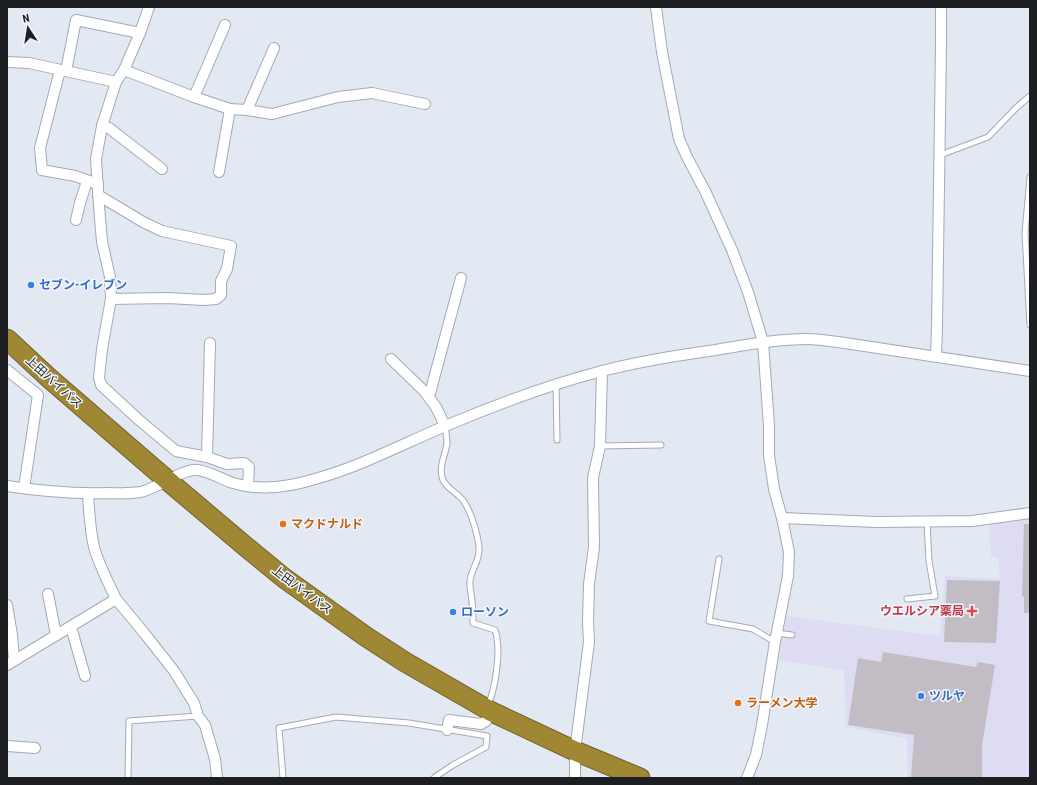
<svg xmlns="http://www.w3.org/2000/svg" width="1037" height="785" font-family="'Roboto Condensed','Noto Sans JP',sans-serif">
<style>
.commercial{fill:#dedcf2}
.building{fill:#c2bcc5}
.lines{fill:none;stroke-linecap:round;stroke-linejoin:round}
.lane-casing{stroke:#a4aab3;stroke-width:7}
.street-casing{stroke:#a4aab3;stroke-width:12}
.highway-casing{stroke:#72622e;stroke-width:21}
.lane{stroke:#fff;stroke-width:5}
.street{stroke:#fff;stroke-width:10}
.highway{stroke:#a08734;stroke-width:19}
.shop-dot{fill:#3f7fe0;stroke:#f1f6fe;stroke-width:1.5}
.food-dot{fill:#e8710a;stroke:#f1f6fe;stroke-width:1.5}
.health-dot{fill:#e0444e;stroke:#f1f6fe;stroke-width:1.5}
.labels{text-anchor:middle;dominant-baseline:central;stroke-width:3;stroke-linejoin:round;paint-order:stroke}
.shop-label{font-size:12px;font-weight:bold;fill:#366cbe;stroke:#f1f6fe;text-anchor:start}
.street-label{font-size:12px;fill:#1c1e22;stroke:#f1f6fe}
.food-label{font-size:12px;font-weight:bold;fill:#c56008;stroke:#f1f6fe;text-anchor:start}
.health-label{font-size:12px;font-weight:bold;fill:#be3a42;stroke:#f1f6fe;text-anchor:end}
</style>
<rect width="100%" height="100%" fill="#e3e9f2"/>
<path class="commercial" d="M 1030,518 L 1030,778 L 908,778 L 907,739 L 846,727 L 844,670 L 779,660 L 786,616 L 940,636 L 945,576 L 1000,579 L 998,558 L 991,556 L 989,524 Z"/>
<g class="building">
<path d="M 1024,524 L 1030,524 L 1030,613 L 1024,613 L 1024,597 L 1022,596 Z"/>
<path d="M 947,580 L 1000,581 L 996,643 L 944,642 Z"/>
<path d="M 883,652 L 976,667 L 978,662 L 995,665 L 982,746 L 982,778 L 911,778 L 914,735 L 848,725 L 858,658 L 881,662 Z"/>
</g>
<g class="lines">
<defs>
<g id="lane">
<path d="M 940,155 L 988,137 L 1017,107 L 1030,96"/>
<path d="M 1030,177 L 1025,233 L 1030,325"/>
<path d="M 556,385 L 557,440"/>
<path d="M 445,426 C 446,432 447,438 447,444 C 445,455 438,469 443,480 C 446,487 455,492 460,497 C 470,506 478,535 479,548 C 480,561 471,569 470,581 C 469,588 472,595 472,602 C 473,609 473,616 473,623 L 495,630 C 496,633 497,636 497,639 C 500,656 495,690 488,705"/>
<path d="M 600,446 L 661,445"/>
<path d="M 719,559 L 709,621 L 753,629 L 775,642"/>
<path d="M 907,599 L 935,596 L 929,561 L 927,521"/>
<path d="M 776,633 L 792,635"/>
<path d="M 128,778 L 129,721 L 198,716"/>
<path d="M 283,778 L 279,728 L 336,717 L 409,723 L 487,736 L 486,747 L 453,765 L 435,777 L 434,778"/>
</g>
<g id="street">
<path d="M 149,7 L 140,33 L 124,70 L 116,82 L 102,126 L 96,159 L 99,206 L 102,242 L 110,277 L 111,299 L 102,349 L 99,378 L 101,385 L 139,420 L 176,451 L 207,457 L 227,464 L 244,463 L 249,467 L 248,486"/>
<path d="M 656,7 L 662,52 L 679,139 L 687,157 L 706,193 L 732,250 L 748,292 L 763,342 L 769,426 L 769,455 L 774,489 L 782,518 L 789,552 L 788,576 L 775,642 L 762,725 L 756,755 L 747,778"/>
<path d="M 7,62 L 29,63 L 116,82"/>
<path d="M 60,70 L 40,148 L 42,170 L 75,176 L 98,184"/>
<path d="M 124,70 L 194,97 L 230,109 L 247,110 L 272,114 L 338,97 L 372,93 L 425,104"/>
<path d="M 66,71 L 76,20 L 140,33"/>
<path d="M 194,97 L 225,25"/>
<path d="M 247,110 L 274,48"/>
<path d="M 102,126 L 109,128 L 162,169"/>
<path d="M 219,172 L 230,109"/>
<path d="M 98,195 L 143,222 L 162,231 L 231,246 L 227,269 L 221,281 L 221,295 L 216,299 L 204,300 L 167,298 L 111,299"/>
<path d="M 76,220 L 80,203 L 87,181"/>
<path d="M 936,356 L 937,327 L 941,46 L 941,7"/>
<path d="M 391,359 L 424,391 L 436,407 L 445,426"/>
<path d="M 7,370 L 38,395 L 24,488"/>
<path d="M 429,397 L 461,278"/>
<path d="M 207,457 L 210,343"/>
<path d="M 7,486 C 40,491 73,494 106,493 C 118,493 129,494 141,492 C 152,489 166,481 176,476 C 183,473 189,469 197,470 C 209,471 221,479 233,483 C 259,491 289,487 315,479 C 363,466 408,441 455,422 C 503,402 552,384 602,371 C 637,362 673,356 709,351 C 741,346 774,339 808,339 C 818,339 828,341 838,342 L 1030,371"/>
<path d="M 88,494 C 89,511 90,530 94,547 C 99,565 108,582 116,599 L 145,634 L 174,671 L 194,703 L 198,716 L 205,725 L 215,759 L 217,778"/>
<path d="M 782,518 L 876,522 L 972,521 L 1030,513"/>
<path d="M 48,594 L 56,635"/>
<path d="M 7,605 L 12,635 L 14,660"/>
<path d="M 71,627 L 85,676"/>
<path d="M 7,665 L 116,599"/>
<path d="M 447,730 L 449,720 L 481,724 L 486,721 L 492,712"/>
<path d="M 7,746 L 35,748"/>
<path d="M 575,778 L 575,751 L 589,642 L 588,622 L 589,584 L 594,547 L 593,478 L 600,446 L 602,371"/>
</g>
<path id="highway" d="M 7,339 L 49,378 L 167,480 L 245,546 L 284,578 L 365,636 L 405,662 L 492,712 L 575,751 L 640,778"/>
</defs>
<use href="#lane" class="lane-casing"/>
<use href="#street" class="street-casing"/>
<use href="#highway" class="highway-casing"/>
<use href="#lane" class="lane"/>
<use href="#street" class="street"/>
<use href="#highway" class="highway"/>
</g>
<g class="shop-dot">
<circle cx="31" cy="285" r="4"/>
<circle cx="453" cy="612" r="4"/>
<circle cx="921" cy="696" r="4"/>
</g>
<g class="food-dot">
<circle cx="283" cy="524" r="4"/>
<circle cx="738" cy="703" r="4"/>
</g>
<path class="health-dot" d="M970 605h4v4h4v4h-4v4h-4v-4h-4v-4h4z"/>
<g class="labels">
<g class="shop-label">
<text x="39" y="285">セブン-イレブン</text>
<text x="461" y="612">ローソン</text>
<text x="929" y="696">ツルヤ</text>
</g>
<g class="street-label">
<text transform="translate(54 382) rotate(42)">上田バイパス</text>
<text transform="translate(302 590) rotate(37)">上田バイパス</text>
</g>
<g class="food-label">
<text x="291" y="524">マクドナルド</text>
<text x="746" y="703">ラーメン大学</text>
</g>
<g class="health-label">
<text x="964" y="611">ウエルシア薬局</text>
</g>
</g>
<rect width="1037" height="785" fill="none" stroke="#1c1e22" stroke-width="16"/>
<g transform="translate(28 28) rotate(348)" stroke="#f1f6fe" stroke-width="3" paint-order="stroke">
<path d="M0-3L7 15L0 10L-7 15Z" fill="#1c1e22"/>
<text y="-6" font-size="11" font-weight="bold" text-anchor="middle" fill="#1c1e22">N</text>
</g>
</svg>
